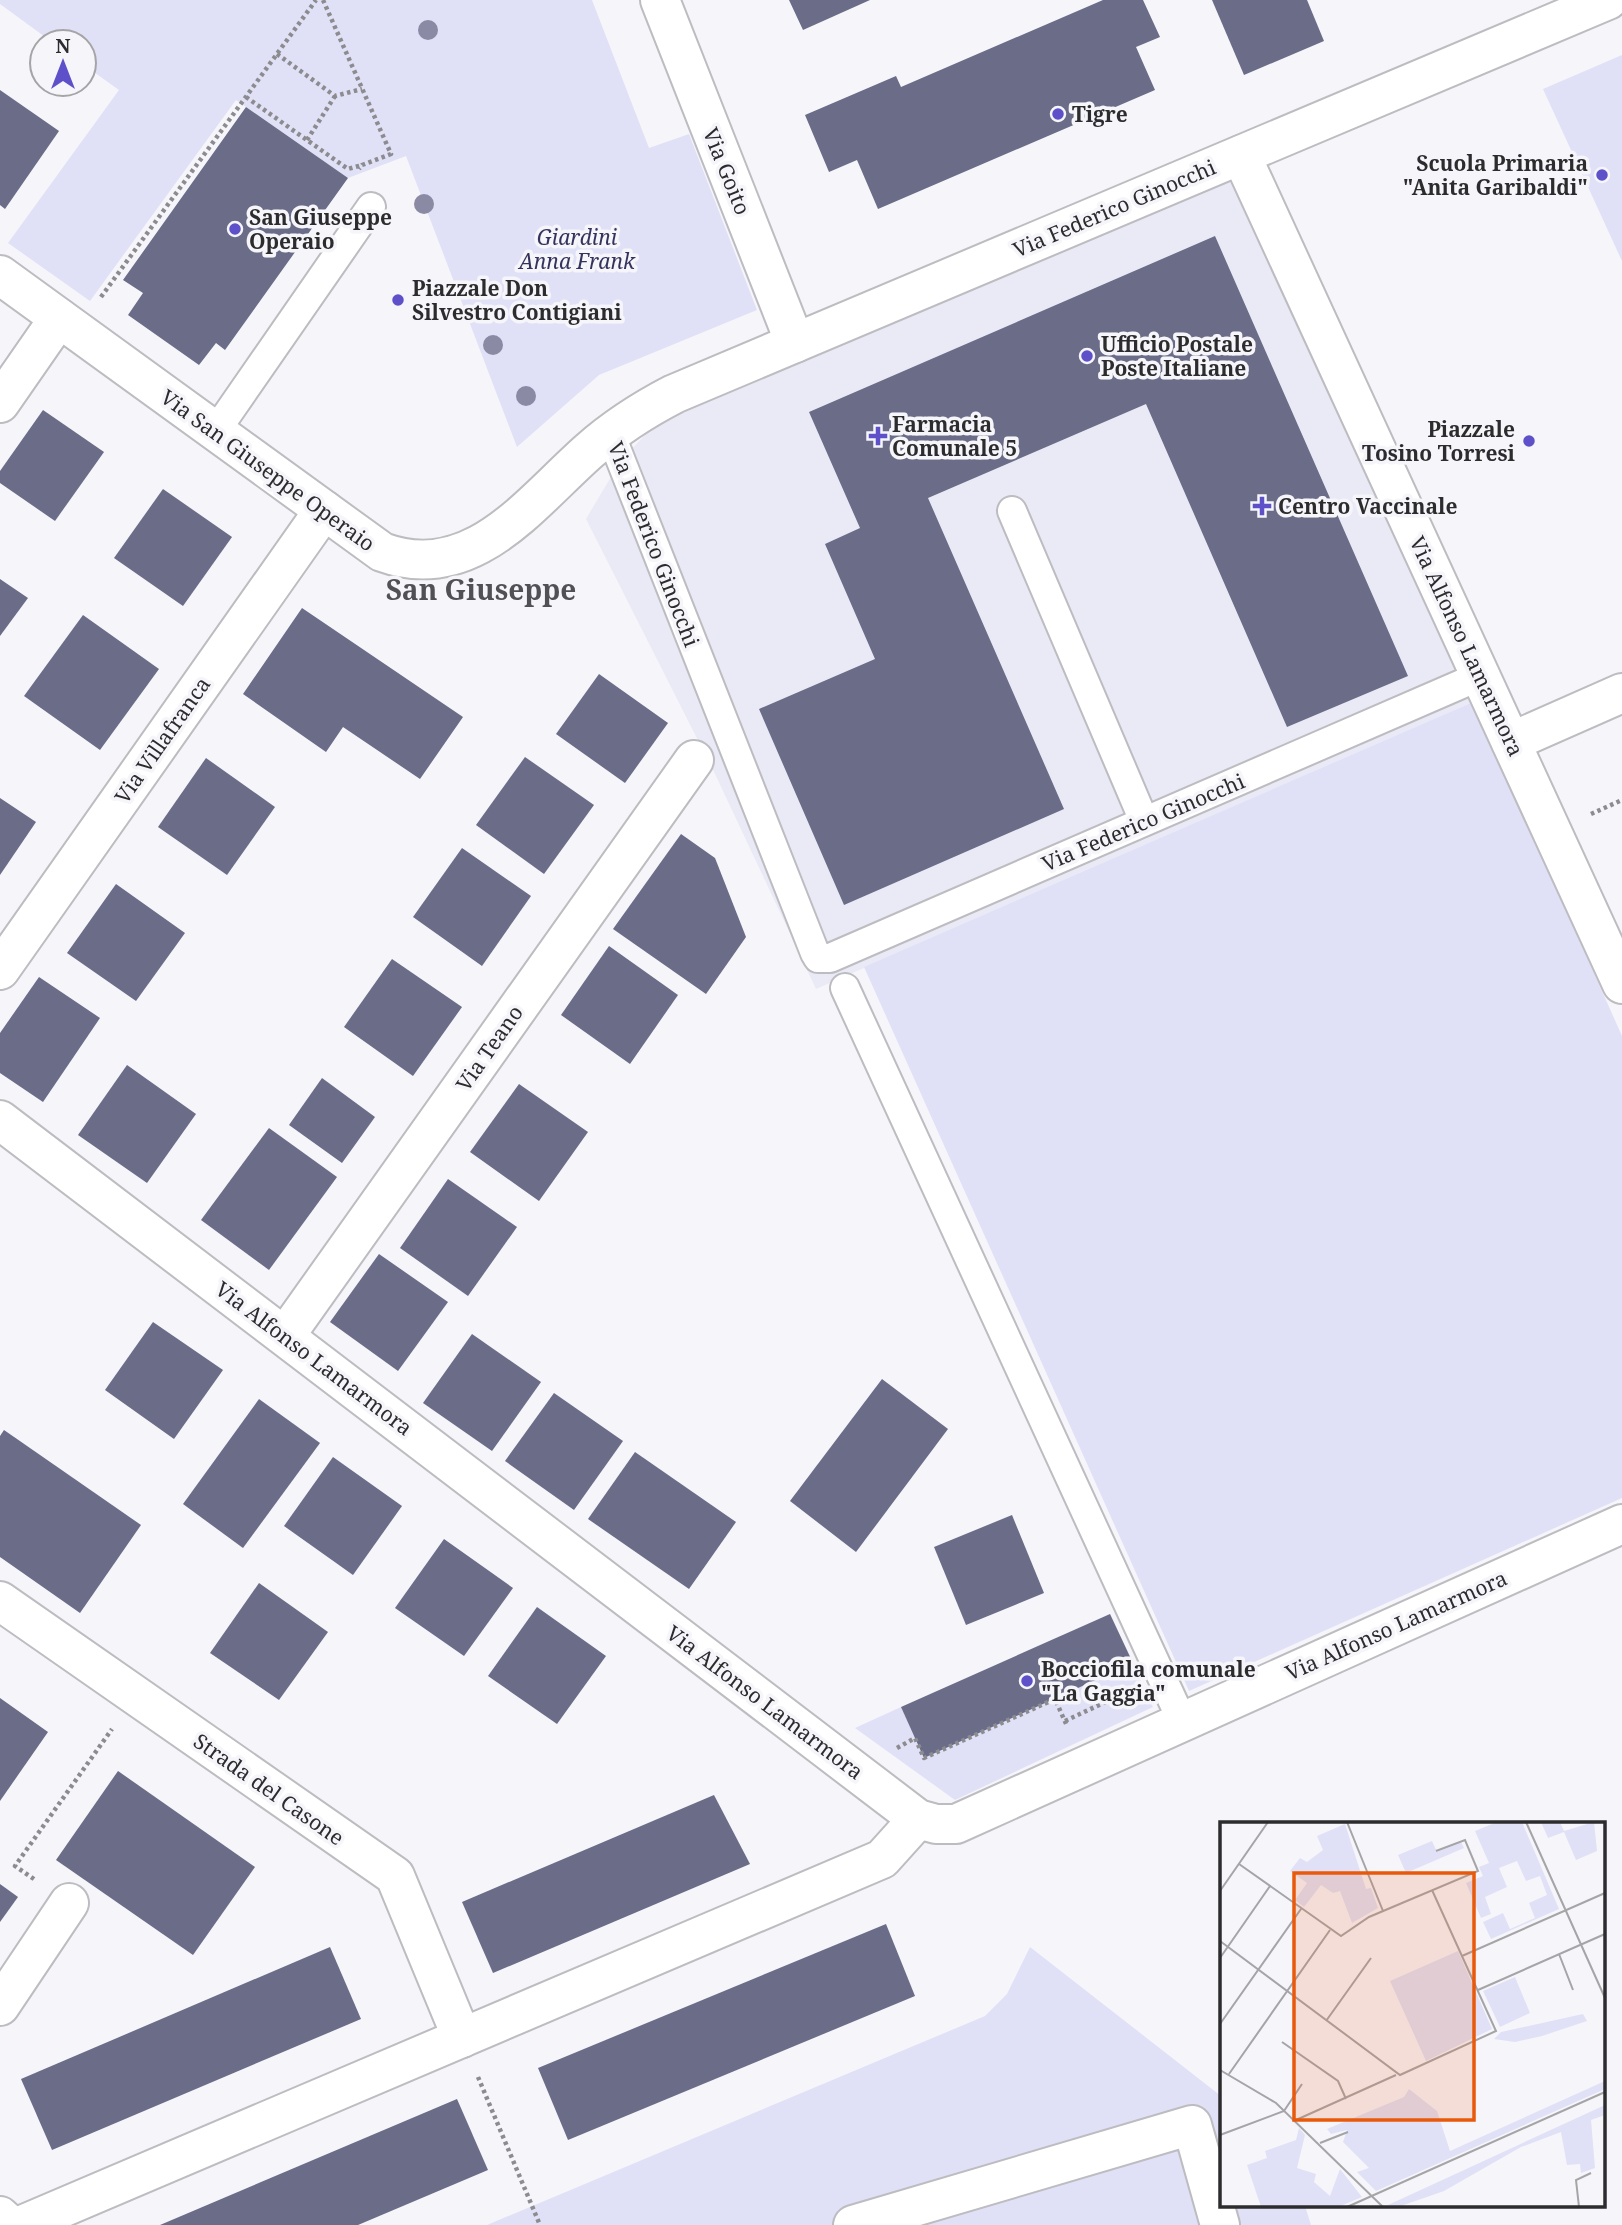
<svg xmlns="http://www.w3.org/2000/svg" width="1622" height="2225" font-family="'Noto Serif',serif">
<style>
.built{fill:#eaeaf6}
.green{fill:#e0e1f7}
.building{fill:#6a6c88}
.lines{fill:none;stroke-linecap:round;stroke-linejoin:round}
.service-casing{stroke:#bcbcc1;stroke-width:32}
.pedestrian-casing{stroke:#bcbcc1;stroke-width:42}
.minor-casing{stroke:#bcbcc1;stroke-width:42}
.tertiary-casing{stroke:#bcbcc1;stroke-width:42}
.path{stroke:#8c8c90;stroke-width:4.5;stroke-dasharray:3.5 3.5;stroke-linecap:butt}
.service{stroke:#fff;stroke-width:28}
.pedestrian{stroke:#fff;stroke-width:38}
.minor{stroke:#fff;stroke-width:38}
.tertiary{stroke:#fff;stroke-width:38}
.tree{fill:#8b8aa4}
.poi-dot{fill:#5d50c8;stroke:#f5f5fa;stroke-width:2.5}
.labels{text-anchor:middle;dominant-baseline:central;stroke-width:7;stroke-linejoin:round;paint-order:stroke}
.poi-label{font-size:21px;font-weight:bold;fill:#2c2c2e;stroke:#f5f5fa;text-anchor:start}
.street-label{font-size:21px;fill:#2c2c2e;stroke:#f5f5fa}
.park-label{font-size:21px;font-style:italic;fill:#34335e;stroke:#f5f5fa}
.district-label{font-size:28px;font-weight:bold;fill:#515155;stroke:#f5f5fa}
.inset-road{fill:none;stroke:#a5a5a8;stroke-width:2}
.view{fill:#e8590c;fill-opacity:0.15;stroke:#e8590c;stroke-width:3.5}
.inset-edge{fill:none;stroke:#2c2c2e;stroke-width:3.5}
</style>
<rect width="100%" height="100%" fill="#f5f5fa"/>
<path class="built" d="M 1230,179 L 1473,702 L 816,989 L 715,774 L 586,519 L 621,460 L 647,433 L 684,408 Z"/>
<g class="green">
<path d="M 0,0 L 592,0 L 649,148 L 689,134 L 757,310 L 599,375 L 517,447 L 406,156 L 348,178 L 236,100 L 90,301 L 8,243 L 119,90 L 84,65 L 84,42 L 52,42 L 0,4 Z"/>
<path d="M 1622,55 L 1622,261 L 1543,89 Z"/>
<path d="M 1473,702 L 1622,1036 L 1622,1498 L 1189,1691 L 864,967 Z"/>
<path d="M 1133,1663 L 1153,1707 L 955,1800 L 855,1728 L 901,1707 L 925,1757 Z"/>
<path d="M 1030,1947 L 1221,2096 L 1221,2206 L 1305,2206 L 1311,2225 L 487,2225 L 985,2016 L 1007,1994 Z"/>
</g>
<g class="building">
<path d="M 789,0 L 870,0 L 803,30 Z"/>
<path d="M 1103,0 L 1143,0 L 1160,37 L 1136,47 L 1155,90 L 878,209 L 857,160 L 829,172 L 805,115 L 896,76 L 901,87 Z"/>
<path d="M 1212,0 L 1307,0 L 1324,41 L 1244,75 Z"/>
<path d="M 0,90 L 59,131 L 5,209 L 0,205 Z"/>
<path d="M 246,107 L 348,178 L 225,350 L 216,343 L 199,365 L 128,315 L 143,293 L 123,280 Z"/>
<path d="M 1215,236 L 1408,676 L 1287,727 L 1146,404 L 928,498 L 1064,809 L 844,905 L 759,709 L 875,659 L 825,544 L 860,528 L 809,412 Z"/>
<path d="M 43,410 L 104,452 L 55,521 L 0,483 L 0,471 Z"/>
<path d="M 163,489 L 232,537 L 183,606 L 114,558 Z"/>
<path d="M 0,579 L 28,598 L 0,636 Z"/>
<path d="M 302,608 L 463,717 L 420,779 L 343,727 L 326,752 L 243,694 Z"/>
<path d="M 83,615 L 159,669 L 100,750 L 24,696 Z"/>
<path d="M 599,674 L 668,723 L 625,783 L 556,734 Z"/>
<path d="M 525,757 L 594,805 L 544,874 L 476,825 Z"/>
<path d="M 206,758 L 275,807 L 227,875 L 158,827 Z"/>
<path d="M 0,798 L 36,822 L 0,875 Z"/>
<path d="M 681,834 L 715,858 L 746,937 L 706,994 L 613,929 Z"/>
<path d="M 462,848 L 531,896 L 482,966 L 413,917 Z"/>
<path d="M 116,884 L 185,933 L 136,1001 L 67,953 Z"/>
<path d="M 609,946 L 678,995 L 630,1064 L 561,1015 Z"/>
<path d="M 392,959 L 462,1007 L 413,1076 L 344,1027 Z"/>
<path d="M 39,977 L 100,1018 L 43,1102 L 0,1073 L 0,1033 Z"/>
<path d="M 127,1065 L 196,1114 L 147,1183 L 78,1135 Z"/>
<path d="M 322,1078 L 375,1117 L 342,1163 L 289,1125 Z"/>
<path d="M 519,1084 L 588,1132 L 539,1201 L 470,1152 Z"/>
<path d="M 269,1128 L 337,1177 L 269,1270 L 201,1220 Z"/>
<path d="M 448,1179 L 517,1227 L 468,1296 L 400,1248 Z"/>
<path d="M 379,1254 L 448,1302 L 398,1371 L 330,1322 Z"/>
<path d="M 153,1322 L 223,1370 L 174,1439 L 105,1390 Z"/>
<path d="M 472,1334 L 541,1382 L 492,1451 L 423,1403 Z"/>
<path d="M 882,1379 L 948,1429 L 856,1552 L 790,1501 Z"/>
<path d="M 554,1393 L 623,1441 L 574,1510 L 505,1461 Z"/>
<path d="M 259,1399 L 320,1443 L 243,1548 L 183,1504 Z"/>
<path d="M 4,1430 L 141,1525 L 80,1613 L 0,1557 L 0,1436 Z"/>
<path d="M 635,1452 L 736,1522 L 689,1589 L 588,1519 Z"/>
<path d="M 333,1457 L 402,1506 L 353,1575 L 284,1526 Z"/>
<path d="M 1012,1515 L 1044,1593 L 966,1625 L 934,1547 Z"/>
<path d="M 444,1539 L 513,1588 L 464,1656 L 395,1608 Z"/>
<path d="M 259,1583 L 328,1632 L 279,1700 L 210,1653 Z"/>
<path d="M 537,1607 L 606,1656 L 557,1724 L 488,1676 Z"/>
<path d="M 1110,1614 L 1133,1663 L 924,1758 L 901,1707 Z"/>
<path d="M 0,1698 L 48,1732 L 0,1801 Z"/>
<path d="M 118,1771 L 255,1867 L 193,1955 L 56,1860 Z"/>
<path d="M 714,1795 L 750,1864 L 493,1973 L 462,1902 Z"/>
<path d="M 0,1884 L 18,1897 L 0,1922 Z"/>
<path d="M 886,1924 L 915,1996 L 568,2140 L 538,2068 Z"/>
<path d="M 330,1947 L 361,2019 L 52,2150 L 21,2079 Z"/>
<path d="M 457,2099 L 488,2170 L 358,2225 L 160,2225 Z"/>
</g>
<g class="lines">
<defs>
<g id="service">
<path d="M 215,432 L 371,207"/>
<path d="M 610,433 L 815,953 L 818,958 L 830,958 L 1480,676"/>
<path d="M 1012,511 L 1144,821"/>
<path d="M 845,988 L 1182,1721"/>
</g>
<path id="pedestrian" d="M 853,2225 L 1192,2125 L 1220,2225"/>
<g id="minor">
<path d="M 660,0 L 795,343"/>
<path d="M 1241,155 L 1622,984"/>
<path d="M 0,275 L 382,552 C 472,585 529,504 589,451 C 615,428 643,410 674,394 L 1608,0"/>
<path d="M 0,403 L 59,318"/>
<path d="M 1511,742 L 1622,693"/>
<path d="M 0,970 L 324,510"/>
<path d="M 0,1120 L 918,1819 L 936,1824 L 956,1824 L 1622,1524"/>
<path d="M 285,1336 L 694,760"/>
<path d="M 0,1601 L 395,1876 L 462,2038"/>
<path d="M 0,2006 L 69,1903"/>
<path d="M 22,2225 L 882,1859 L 918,1819"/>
</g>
<path id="tertiary" d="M 0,2216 L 10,2225"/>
</defs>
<use href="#service" class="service-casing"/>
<use href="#pedestrian" class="pedestrian-casing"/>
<use href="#minor" class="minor-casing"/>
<use href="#tertiary" class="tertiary-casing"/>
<g class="path">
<path d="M 323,0 L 391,154 L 362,165 L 359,169"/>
<path d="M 277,54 L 335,96 L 362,89"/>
<path d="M 246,97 L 348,169 L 362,165"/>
<path d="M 307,140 L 335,96"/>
<path d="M 101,297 L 316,0"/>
<path d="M 1591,814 L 1622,800"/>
<path d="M 1065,1721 L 1114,1698"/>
<path d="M 897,1748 L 915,1738 L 924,1758 L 1055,1699 L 1067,1726"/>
<path d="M 34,1879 L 15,1866 L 112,1729"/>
<path d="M 478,2077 L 540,2225"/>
</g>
<use href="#service" class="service"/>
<use href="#pedestrian" class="pedestrian"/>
<use href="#minor" class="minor"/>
<use href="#tertiary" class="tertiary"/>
</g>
<g class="tree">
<circle cx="428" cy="30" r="10"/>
<circle cx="424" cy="204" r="10"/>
<circle cx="493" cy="345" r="10"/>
<circle cx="526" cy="396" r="10"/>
</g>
<g class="poi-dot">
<circle cx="1058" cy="114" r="7"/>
<circle cx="1602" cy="175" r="7"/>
<circle cx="235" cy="229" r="7"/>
<circle cx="398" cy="300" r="7"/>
<circle cx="1087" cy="356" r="7"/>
<path d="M874.5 425.5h7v7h7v7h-7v7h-7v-7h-7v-7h7z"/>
<circle cx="1529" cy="441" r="7"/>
<path d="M1258.5 495.5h7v7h7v7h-7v7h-7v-7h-7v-7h7z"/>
<circle cx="1027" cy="1681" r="7"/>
</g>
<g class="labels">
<g class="poi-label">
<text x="1072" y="114">Tigre</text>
<text x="1588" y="163" text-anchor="end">Scuola Primaria<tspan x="1588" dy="24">"Anita Garibaldi"</tspan></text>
<text x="249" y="217">San Giuseppe<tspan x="249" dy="24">Operaio</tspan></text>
<text x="412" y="288">Piazzale Don<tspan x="412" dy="24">Silvestro Contigiani</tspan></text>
<text x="1101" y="344">Ufficio Postale<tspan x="1101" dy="24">Poste Italiane</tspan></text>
<text x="892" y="424">Farmacia<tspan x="892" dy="24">Comunale 5</tspan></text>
<text x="1515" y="429" text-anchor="end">Piazzale<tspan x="1515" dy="24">Tosino Torresi</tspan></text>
<text x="1278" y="506">Centro Vaccinale</text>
<text x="1041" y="1669">Bocciofila comunale<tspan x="1041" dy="24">"La Gaggia"</tspan></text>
</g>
<g class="street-label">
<text transform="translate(727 171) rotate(68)">Via Goito</text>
<text transform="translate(1114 208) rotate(-23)">Via Federico Ginocchi</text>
<text transform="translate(268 470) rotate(36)">Via San Giuseppe Operaio</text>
<text transform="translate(654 544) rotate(69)">Via Federico Ginocchi</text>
<text transform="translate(1467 646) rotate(65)">Via Alfonso Lamarmora</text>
<text transform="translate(162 740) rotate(-55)">Via Villafranca</text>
<text transform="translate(1143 822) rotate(-23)">Via Federico Ginocchi</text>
<text transform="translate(489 1048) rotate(-55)">Via Teano</text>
<text transform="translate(314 1358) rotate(37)">Via Alfonso Lamarmora</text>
<text transform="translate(1396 1625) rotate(-24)">Via Alfonso Lamarmora</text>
<text transform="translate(765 1702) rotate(37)">Via Alfonso Lamarmora</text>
<text transform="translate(269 1789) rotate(35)">Strada del Casone</text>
</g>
<g class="park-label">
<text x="577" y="237">Giardini<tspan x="577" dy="24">Anna Frank</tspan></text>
</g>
<g class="district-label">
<text x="481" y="589">San Giuseppe</text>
</g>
</g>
<g transform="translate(1220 1822)">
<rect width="385" height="385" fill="#f5f5fa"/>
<path d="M 277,0 L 302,0 L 339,87 L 271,117 L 263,100 L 283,91 L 290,107 L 315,96 L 309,81 L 327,73 L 320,54 L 306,59 L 297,39 L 279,46 L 287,65 L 265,75 L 271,92 L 261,96 L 246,61 L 263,54 L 259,45 L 269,41 L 255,9 ZM 321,0 L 340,0 L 344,9 L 374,0 L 377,29 L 356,38 L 344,10 L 328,16 ZM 125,2 L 146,67 L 151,66 L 158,86 L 132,101 L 120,69 L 113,71 L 101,63 L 84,85 L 75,78 L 87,61 L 70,49 L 80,36 L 87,40 L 103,28 L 97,14 ZM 212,19 L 217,30 L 241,20 L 244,26 L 186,51 L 178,33 ZM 238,129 L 272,207 L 206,239 L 170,159 ZM 295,155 L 310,191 L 280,205 L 263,169 ZM 363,192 L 367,199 L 322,214 L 295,220 L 274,217 L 281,210 ZM 385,259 L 385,267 L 156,369 L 137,350 L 149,346 L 123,320 L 127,308 L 111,312 L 107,307 L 184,275 L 189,267 L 217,289 L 230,329 ZM 385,283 L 385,293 L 371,298 L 375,346 L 361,351 L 360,342 L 347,343 L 341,310 L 301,325 L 224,369 L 178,385 L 168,383 ZM 79,306 L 85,313 L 77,346 L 96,352 L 94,360 L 110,374 L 120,347 L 142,375 L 118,385 L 41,385 L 27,343 L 47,336 L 45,329 L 76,318 Z" fill="#e0e1f7"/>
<path class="inset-road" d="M 127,0 L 163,89M 306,0 L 385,176M 19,42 L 121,114 L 149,95 L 258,49 L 245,18 L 216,29M 0,69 L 48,0M 0,119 L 180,253 L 276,209 L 212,68M 339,132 L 353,168M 242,134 L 385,71M 0,136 L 50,64M 258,168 L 385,112M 106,199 L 151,136M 0,202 L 81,87M 62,220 L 118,259 L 126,277M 0,248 L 56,281 L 163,385M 9,252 L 110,108M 76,298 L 176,253M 0,313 L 64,289 L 82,262M 100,321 L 128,310M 127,385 L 385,270M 359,385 L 356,358 L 371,351"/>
<path class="view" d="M 74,51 L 254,51 L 254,298 L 74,298 Z"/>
<rect width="385" height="385" class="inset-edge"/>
</g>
<g transform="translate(63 63)"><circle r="33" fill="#f5f5fa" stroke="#a5a5a8" stroke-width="2"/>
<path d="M0-5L12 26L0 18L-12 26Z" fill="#5d50c8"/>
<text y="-10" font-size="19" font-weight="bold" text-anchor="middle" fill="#2c2c2e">N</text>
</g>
</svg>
